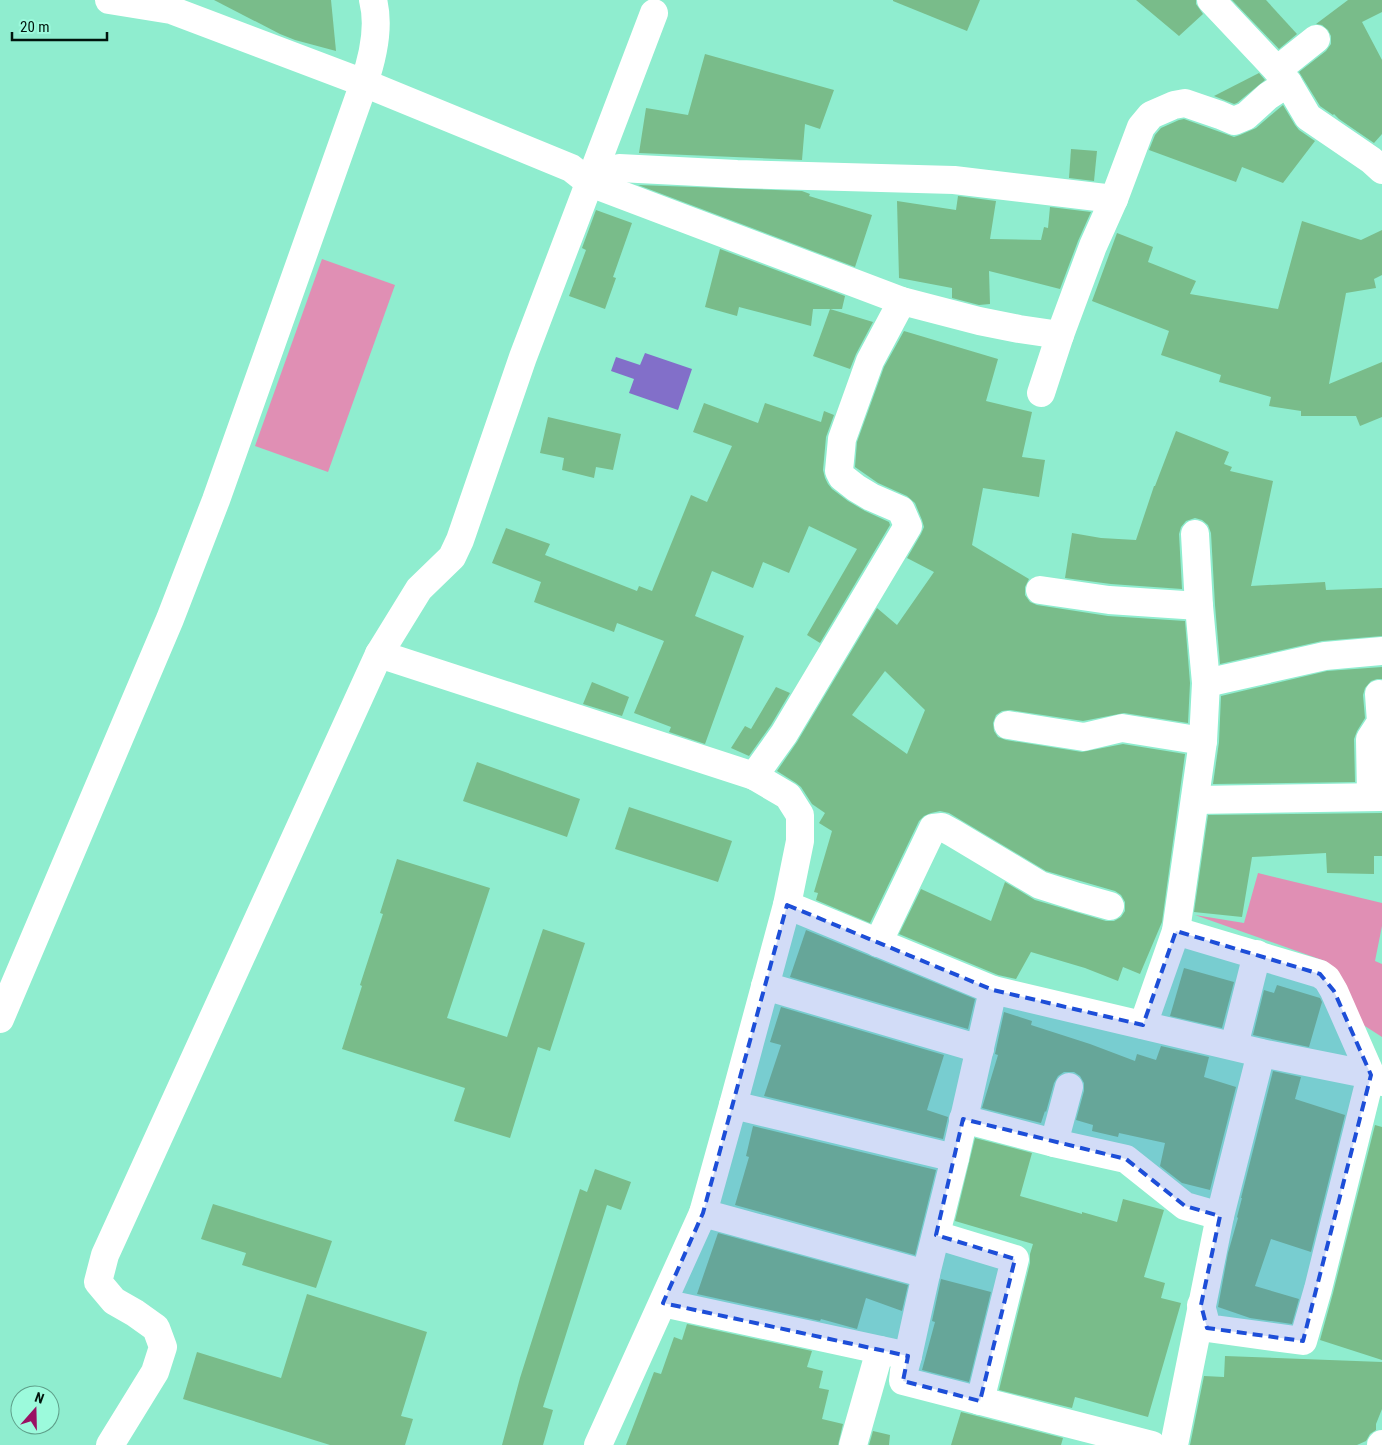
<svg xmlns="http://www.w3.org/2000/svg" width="1382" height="1445" font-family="'Roboto Condensed',sans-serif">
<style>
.green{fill:#e08fb4}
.water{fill:#826fc9}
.building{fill:#79bc8a;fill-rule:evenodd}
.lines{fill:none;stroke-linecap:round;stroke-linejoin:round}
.minor{stroke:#fff;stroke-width:28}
.marked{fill:#1d4ed8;fill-opacity:0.2;stroke:#1d4ed8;stroke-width:4;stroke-dasharray:10 6;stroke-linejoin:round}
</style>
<rect width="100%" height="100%" fill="#8fedcf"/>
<g class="green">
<path d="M 322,259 L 395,285 L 328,472 L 255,446 Z"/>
<path d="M 1258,873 L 1382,903 L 1382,926 L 1375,961 L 1382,964 L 1382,1037 L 1354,1019 L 1325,961 L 1195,915 L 1244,923 Z"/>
</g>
<path class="water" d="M 645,353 L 692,369 L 678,410 L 629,393 L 634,379 L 611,371 L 616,357 L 640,365 Z"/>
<g class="building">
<path d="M 214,0 L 331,0 L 336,51 L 295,40 L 280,34 Z"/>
<path d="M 893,0 L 980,0 L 967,31 L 893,1 Z"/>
<path d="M 1136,0 L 1196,0 L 1196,4 L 1203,14 L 1179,36 Z"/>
<path d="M 1232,0 L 1266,0 L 1297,34 L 1279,49 Z"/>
<path d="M 1348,0 L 1382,0 L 1382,12 L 1362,22 L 1382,60 L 1382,134 L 1374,143 L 1339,119 L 1334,114 L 1333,115 L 1320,106 L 1299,72 L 1326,51 L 1331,44 L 1331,36 L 1328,30 L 1322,25 L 1316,24 Z"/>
<path d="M 705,54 L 834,90 L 820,129 L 805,124 L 802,160 L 639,153 L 646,108 L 688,115 Z"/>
<path d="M 1259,73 L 1265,80 L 1237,103 L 1234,104 L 1214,96 Z"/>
<path d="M 1283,105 L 1295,125 L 1299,130 L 1315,141 L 1283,183 L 1242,167 L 1236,182 L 1149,150 L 1155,135 L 1161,128 L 1179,120 L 1184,119 L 1234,137 L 1240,135 L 1256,128 Z"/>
<path d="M 1071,149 L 1097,151 L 1094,181 L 1069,178 Z"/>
<path d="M 638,185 L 802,191 L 810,194 L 809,196 L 872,215 L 855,267 Z"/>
<path d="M 958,196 L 996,201 L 990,239 L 1041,240 L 1044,227 L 1048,228 L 1050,207 L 1091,212 L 1078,241 L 1060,289 L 989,271 L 990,304 L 979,305 L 952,298 L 952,288 L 899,278 L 897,201 L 956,210 Z"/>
<path d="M 596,210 L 632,223 L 613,277 L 616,278 L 605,309 L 569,296 L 586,250 L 582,248 Z"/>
<path d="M 1302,221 L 1361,240 L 1382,230 L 1382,275 L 1374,279 L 1376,288 L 1346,293 L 1329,384 L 1382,362 L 1382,417 L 1360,426 L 1356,416 L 1301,416 L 1301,411 L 1269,406 L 1271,397 L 1219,382 L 1221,375 L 1161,355 L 1169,331 L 1092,301 L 1117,233 L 1153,247 L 1148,262 L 1196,281 L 1190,294 L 1278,309 Z"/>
<path d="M 720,249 L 845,296 L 842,309 L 813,309 L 811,326 L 739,307 L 737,316 L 705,307 Z"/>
<path d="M 830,309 L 873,322 L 856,354 L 850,369 L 813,356 Z"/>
<path d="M 904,331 L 998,359 L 986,401 L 1032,412 L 1022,457 L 1045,460 L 1039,497 L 983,488 L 972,545 L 1029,579 L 1025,587 L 1025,595 L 1030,602 L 1037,605 L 1108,616 L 1185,621 L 1190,683 L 1188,723 L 1124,713 L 1083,721 L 1010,710 L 1002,711 L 996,715 L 993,723 L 994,731 L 998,737 L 1006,740 L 1082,752 L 1123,744 L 1185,754 L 1162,922 L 1140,974 L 1123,967 L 1118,981 L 1085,968 L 1031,952 L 1016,979 L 998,975 L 899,934 L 921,889 L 991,921 L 1005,882 L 1035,900 L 1106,921 L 1114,921 L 1121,917 L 1125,911 L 1125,902 L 1121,895 L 1115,891 L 1046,871 L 949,813 L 940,811 L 931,813 L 924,816 L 919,821 L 870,923 L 816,900 L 818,893 L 814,892 L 832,831 L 819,823 L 825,813 L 812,804 L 801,787 L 796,783 L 777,771 L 797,742 L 877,608 L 897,625 L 934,572 L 907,558 L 921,534 L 924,527 L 922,520 L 915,503 L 907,496 L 878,483 L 855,467 L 857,442 L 884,367 ZM 885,671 L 925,710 L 907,754 L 852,715 Z"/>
<path d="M 704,403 L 758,423 L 765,403 L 821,422 L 824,411 L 834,415 L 826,437 L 823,470 L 825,478 L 828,484 L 832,489 L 848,501 L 865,511 L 889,522 L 890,525 L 820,643 L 807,635 L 857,549 L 809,526 L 789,573 L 763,562 L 753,588 L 712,571 L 695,616 L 744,636 L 705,744 L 669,732 L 671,727 L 634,713 L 664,641 L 617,623 L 614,632 L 534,602 L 541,582 L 492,563 L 506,528 L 550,544 L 545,555 L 637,591 L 639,586 L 652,591 L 691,495 L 707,502 L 732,446 L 693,432 Z"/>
<path d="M 548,417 L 621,434 L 613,470 L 596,467 L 594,478 L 562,470 L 564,458 L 540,453 Z"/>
<path d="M 1176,431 L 1229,452 L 1224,464 L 1232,467 L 1230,471 L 1273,481 L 1251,586 L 1325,582 L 1326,590 L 1382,588 L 1382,636 L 1322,641 L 1220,664 L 1215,605 L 1211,533 L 1208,525 L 1202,520 L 1195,518 L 1186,521 L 1181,527 L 1179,534 L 1182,589 L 1111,584 L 1065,578 L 1072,533 L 1101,538 L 1136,540 L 1154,486 L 1155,486 Z"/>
<path d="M 1382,667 L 1382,679 L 1377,679 L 1371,681 L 1365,688 L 1363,695 L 1365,718 L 1357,731 L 1354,739 L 1355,782 L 1213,784 L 1219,742 L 1221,696 L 1327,671 Z"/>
<path d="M 592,682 L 629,697 L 622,716 L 583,704 Z"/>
<path d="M 776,687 L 790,693 L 771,725 L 749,756 L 731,748 L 745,726 L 751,729 Z"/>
<path d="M 477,762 L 580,799 L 567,837 L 463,801 Z"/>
<path d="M 629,807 L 732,841 L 718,882 L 615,849 Z"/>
<path d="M 1382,813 L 1382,856 L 1374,856 L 1374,874 L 1327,873 L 1326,853 L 1252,857 L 1242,917 L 1194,912 L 1208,815 Z"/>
<path d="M 397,859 L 490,888 L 447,1018 L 507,1037 L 543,929 L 585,943 L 550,1051 L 538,1047 L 510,1138 L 454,1121 L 465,1088 L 342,1049 L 362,986 L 360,985 L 383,914 L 380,913 Z"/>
<path d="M 806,930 L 975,999 L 968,1029 L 790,977 Z"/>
<path d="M 1184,968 L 1234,982 L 1222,1028 L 1170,1016 Z"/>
<path d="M 1277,985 L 1320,998 L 1322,1002 L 1309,1047 L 1253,1035 L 1264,990 L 1274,993 Z"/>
<path d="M 781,1007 L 944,1055 L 927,1110 L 948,1117 L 943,1139 L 764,1096 L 781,1045 L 770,1042 Z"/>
<path d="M 1004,1012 L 1032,1021 L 1031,1025 L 1090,1044 L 1135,1061 L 1137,1054 L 1156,1060 L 1161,1046 L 1209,1057 L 1204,1077 L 1236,1087 L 1210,1190 L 1182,1183 L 1160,1166 L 1165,1143 L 1119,1133 L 1118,1137 L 1092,1131 L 1093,1125 L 1076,1120 L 1084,1091 L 1084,1083 L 1080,1076 L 1074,1072 L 1064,1072 L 1058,1076 L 1054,1083 L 1046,1112 L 1045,1111 L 1041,1123 L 982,1108 L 998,1055 L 995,1054 Z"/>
<path d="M 1273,1071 L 1301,1077 L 1295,1099 L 1345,1115 L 1311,1252 L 1271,1239 L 1255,1286 L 1299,1299 L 1292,1324 L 1250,1318 L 1218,1307 L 1228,1253 L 1238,1218 L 1237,1217 L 1242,1198 L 1241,1198 Z"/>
<path d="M 1375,1125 L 1382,1127 L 1382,1360 L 1320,1340 L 1333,1293 Z"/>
<path d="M 753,1126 L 936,1170 L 915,1255 L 735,1205 L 749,1157 L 746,1156 Z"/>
<path d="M 975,1138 L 1032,1153 L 1020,1196 L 1082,1214 L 1082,1212 L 1117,1222 L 1123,1199 L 1164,1210 L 1144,1277 L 1165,1283 L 1161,1298 L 1181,1303 L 1148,1417 L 1075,1397 L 1072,1408 L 999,1390 L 1030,1263 L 1030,1254 L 1033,1244 L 955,1221 Z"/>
<path d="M 595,1169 L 631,1182 L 621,1210 L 607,1205 L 543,1407 L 553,1410 L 543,1445 L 502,1445 L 520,1378 L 580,1189 L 587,1192 Z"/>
<path d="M 213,1204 L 332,1241 L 316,1288 L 242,1265 L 246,1253 L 201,1239 Z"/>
<path d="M 718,1233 L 908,1285 L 902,1311 L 866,1298 L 857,1329 L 821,1319 L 820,1321 L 697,1294 Z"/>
<path d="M 941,1279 L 991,1292 L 969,1382 L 922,1370 L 935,1322 L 932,1321 Z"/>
<path d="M 307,1294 L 427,1332 L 401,1416 L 413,1419 L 405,1445 L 330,1445 L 183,1399 L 197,1352 L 281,1378 Z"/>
<path d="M 687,1324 L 812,1351 L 807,1367 L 823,1371 L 819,1388 L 829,1390 L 822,1419 L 843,1424 L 838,1445 L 626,1445 L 654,1372 L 661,1374 L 674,1337 L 682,1340 Z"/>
<path d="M 1225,1356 L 1382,1362 L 1382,1409 L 1376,1424 L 1376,1430 L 1370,1434 L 1366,1441 L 1357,1445 L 1190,1445 L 1204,1376 L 1224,1377 Z"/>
<path d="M 961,1412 L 1063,1438 L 1061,1445 L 951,1445 Z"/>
<path d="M 873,1431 L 890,1435 L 889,1445 L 869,1445 Z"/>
</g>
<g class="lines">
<g class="minor">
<path d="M 109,0 L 171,10 L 364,83 L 571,168 L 590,183 L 902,301 L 979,321 L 1019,329 L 1060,335"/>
<path d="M 1211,0 L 1277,70 L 1288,83 L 1308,117 L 1371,160 L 1382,170"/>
<path d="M 1277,70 L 1316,39"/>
<path d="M 590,183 L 619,168 L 737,174 L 954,180 L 1114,199"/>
<path d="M 1041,393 L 1060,335 L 1093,246 L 1114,199 L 1141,127 L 1151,115 L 1174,105 L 1185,103 L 1220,115 L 1234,121 L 1246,116 L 1268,96 L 1288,83"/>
<path d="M 1040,590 L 1109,600 L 1199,606"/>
<path d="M 379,654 L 754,776 L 788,796 L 800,815 L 800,841 L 787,905 L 733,1105 L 703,1213 L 598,1445"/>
<path d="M 1206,683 L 1325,656 L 1382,651"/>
<path d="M 1008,725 L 1084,737 L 1122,728 L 1203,741"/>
<path d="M 754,776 L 784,734 L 908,526 L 901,510 L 871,497 L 856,488 L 842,477 L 839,471 L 842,439 L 870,361 L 902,301"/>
<path d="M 1371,797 L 1370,739 L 1381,722 L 1379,694"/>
<path d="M 1195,800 L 1382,797"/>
<path d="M 787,905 L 993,990 L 1261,1053 L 1371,1075 L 1318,1289 L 1303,1341 L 1207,1328 L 1201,1305"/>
<path d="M 1176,931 L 1320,974 L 1327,979 L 1334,991 L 1371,1075 L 1382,1082"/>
<path d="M 878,943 L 933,828 L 942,827 L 953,833 L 1040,885 L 1078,897 L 1110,906"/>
<path d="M 765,986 L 980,1049"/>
<path d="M 0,1019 L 170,619 L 216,500 L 364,83 C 373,57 380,27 373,0"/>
<path d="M 1143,1025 L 1176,931 L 1203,741 L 1206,683 L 1199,606 L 1195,534"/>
<path d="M 1234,1046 L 1257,954"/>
<path d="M 733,1105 L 955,1158"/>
<path d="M 963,1119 L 1054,1143 L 1126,1159 L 1185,1206 L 1220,1216"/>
<path d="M 1054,1143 L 1069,1087"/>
<path d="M 703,1213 L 926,1274"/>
<path d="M 936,1235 L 1015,1259 L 980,1401"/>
<path d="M 663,1303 L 908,1356 L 904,1371 L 903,1381 L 1152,1445"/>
<path d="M 908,1356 L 926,1274 L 955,1158 L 993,990"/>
<path d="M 110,1445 L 155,1372 L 163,1347 L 156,1328 L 135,1313 L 114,1301 L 98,1282 L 105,1255 L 379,654 L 419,589 L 452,557 L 460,540 L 523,357 L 654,13"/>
<path d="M 853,1445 L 880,1350"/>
<path d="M 1174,1445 L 1220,1216 L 1261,1053"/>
<path d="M 1381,1445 L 1382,1444"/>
</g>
</g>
<path class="marked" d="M 787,905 L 993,990 L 1143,1025 L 1176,931 L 1320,974 L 1334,991 L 1371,1075 L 1303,1341 L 1207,1328 L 1201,1305 L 1220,1216 L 1185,1206 L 1126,1159 L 963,1119 L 936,1235 L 1015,1259 L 980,1401 L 903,1381 L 908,1356 L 663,1303 L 703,1213 Z"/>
<g transform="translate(35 1410) rotate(20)"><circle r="24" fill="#9cfadc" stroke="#5e9e89"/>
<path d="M0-4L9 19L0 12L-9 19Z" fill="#9a1163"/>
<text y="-8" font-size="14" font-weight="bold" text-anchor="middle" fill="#00150d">N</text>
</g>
<path d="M12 32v8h95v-8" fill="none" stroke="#00150d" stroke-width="2.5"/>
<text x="20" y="32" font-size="15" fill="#00150d" stroke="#9cfadc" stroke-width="4" paint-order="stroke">20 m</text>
</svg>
